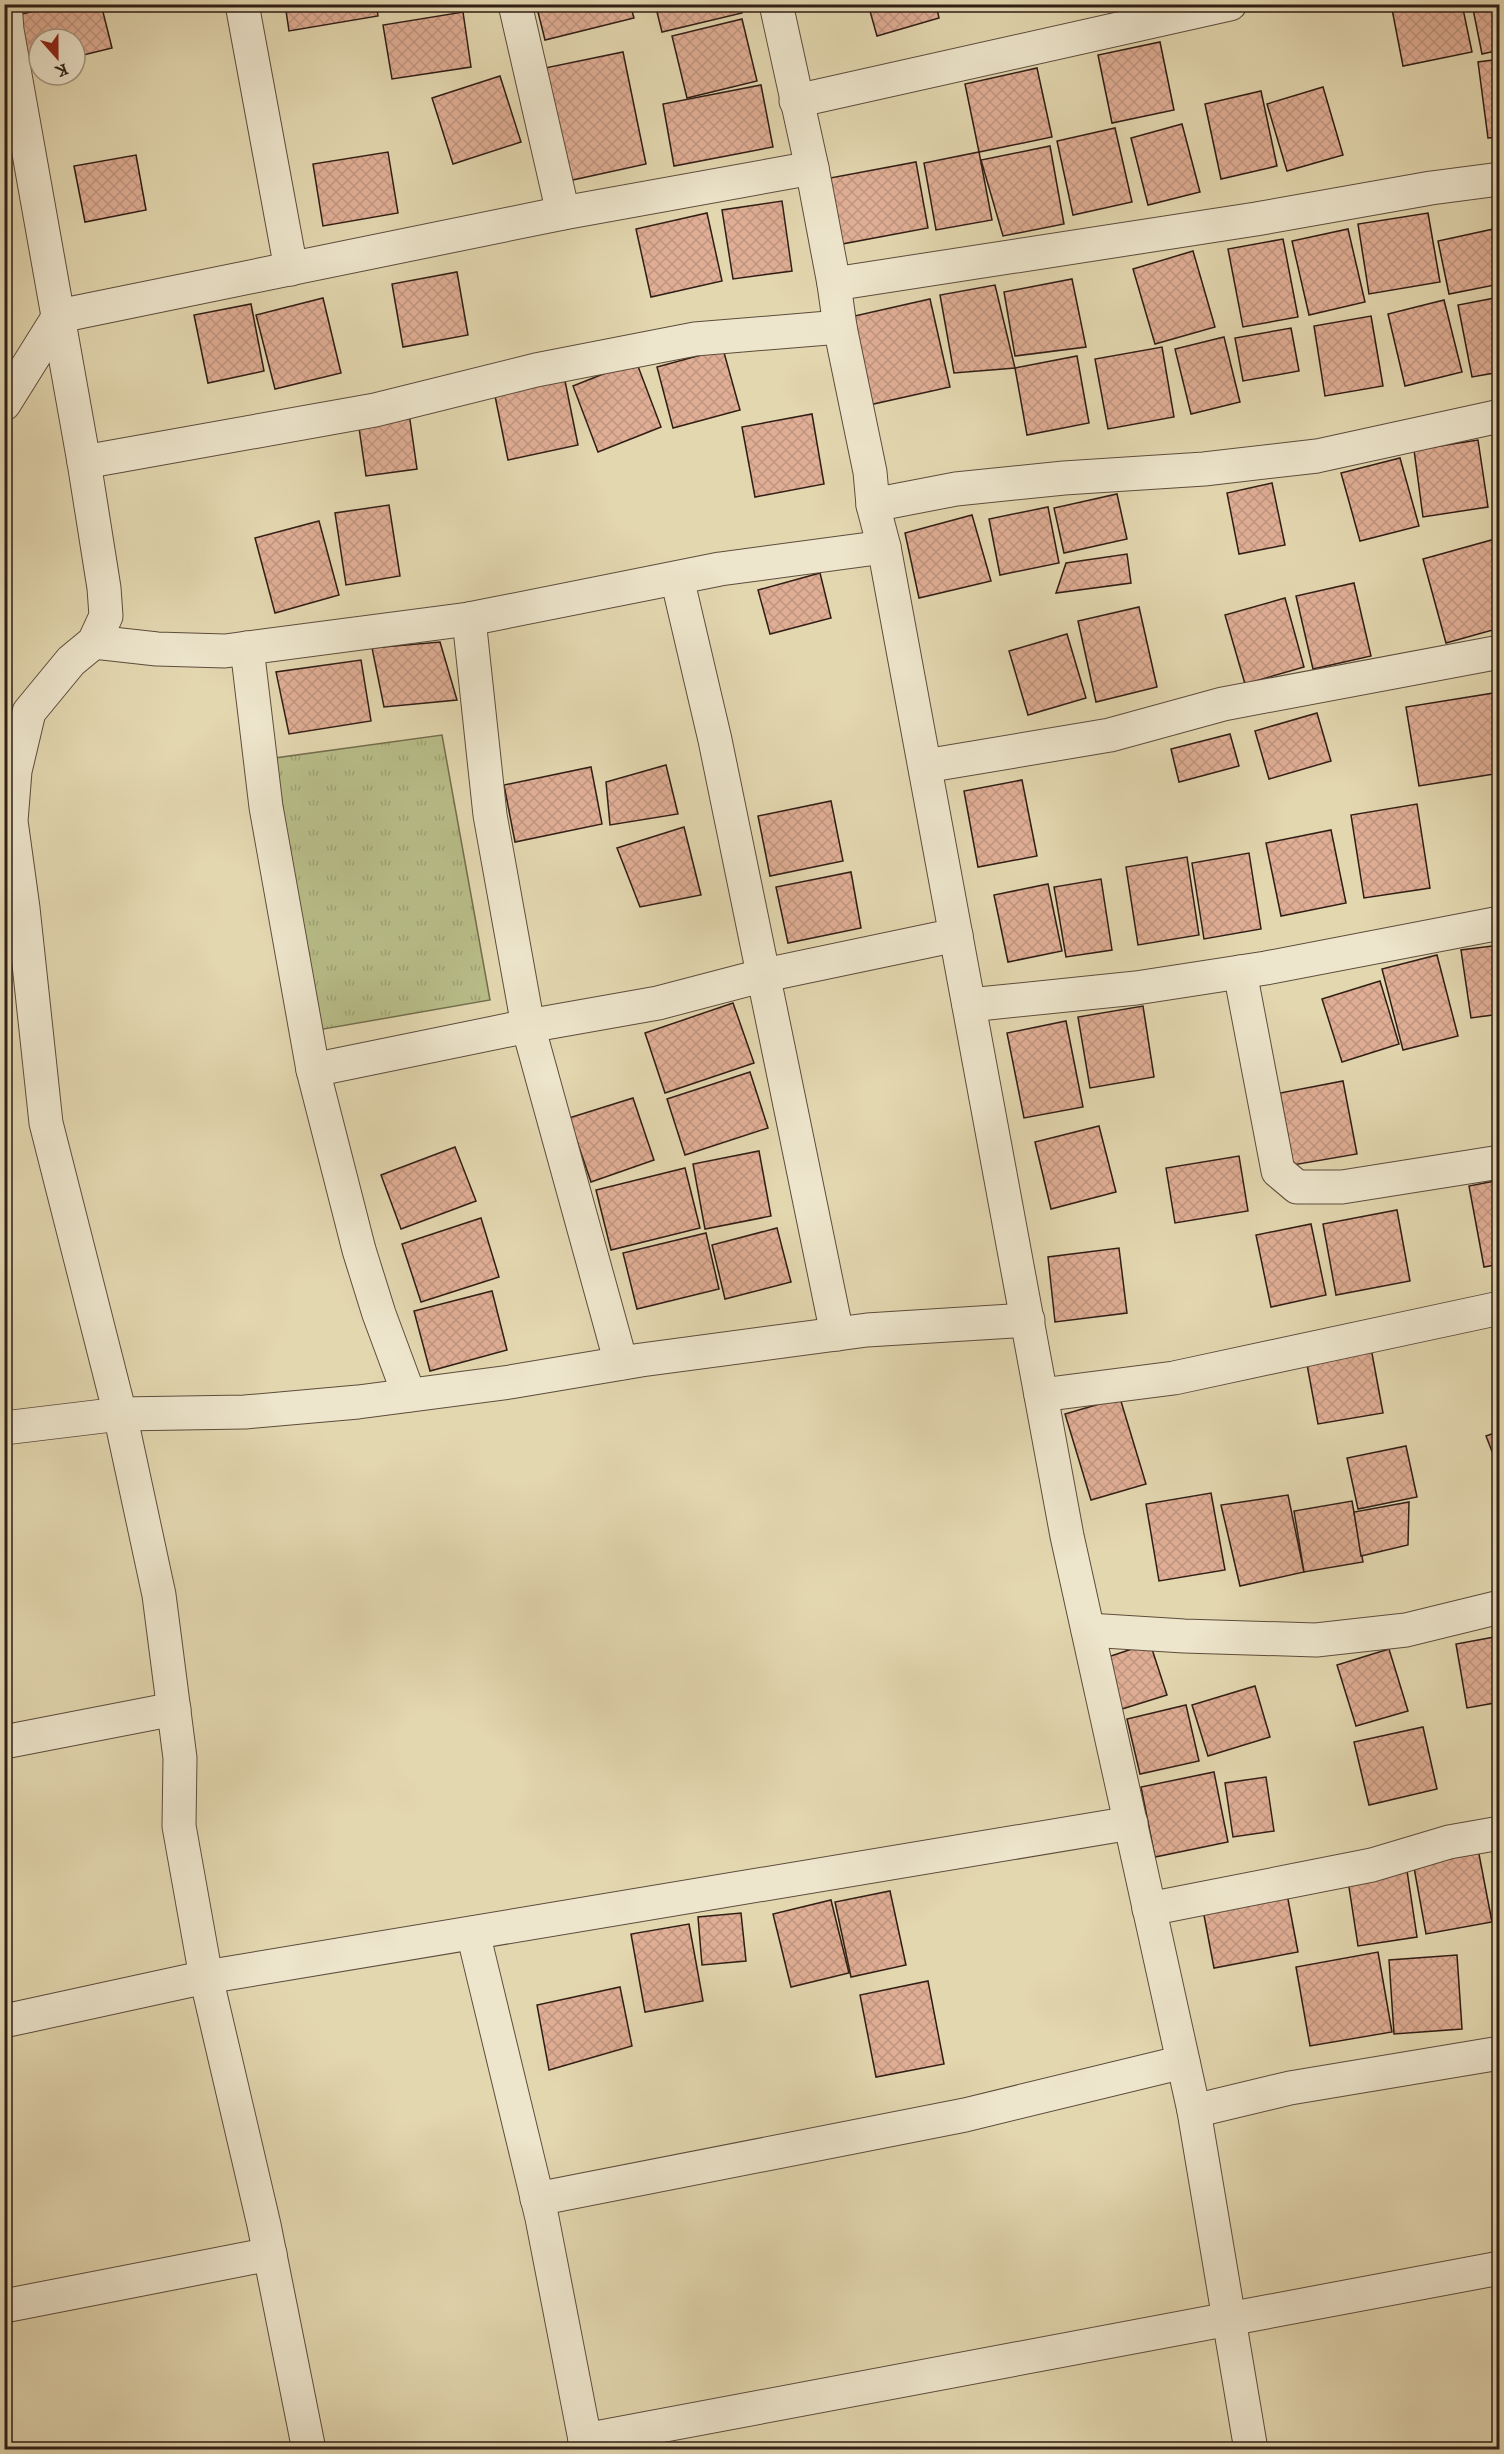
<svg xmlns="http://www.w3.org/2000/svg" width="1504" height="2454" font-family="'IM FELL English',serif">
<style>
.grass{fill:url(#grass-tufts);stroke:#746e4e;stroke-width:1.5}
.building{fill:url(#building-cross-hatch);stroke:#301e15;stroke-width:1.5}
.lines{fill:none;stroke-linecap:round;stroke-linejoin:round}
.minor-casing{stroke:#5d4c3c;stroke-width:35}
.minor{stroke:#ede5cc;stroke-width:33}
</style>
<defs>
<pattern id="grass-tufts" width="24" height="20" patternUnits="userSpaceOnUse" patternTransform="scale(1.5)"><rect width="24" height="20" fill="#b8bd88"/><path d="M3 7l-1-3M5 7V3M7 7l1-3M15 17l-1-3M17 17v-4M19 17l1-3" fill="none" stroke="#9ea274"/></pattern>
<pattern id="building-cross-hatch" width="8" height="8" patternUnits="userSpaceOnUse" patternTransform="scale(1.5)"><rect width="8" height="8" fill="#e0ae95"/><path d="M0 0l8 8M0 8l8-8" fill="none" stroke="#c09580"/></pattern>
</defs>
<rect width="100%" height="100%" fill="#e3d7b0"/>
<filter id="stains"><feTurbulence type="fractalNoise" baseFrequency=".00333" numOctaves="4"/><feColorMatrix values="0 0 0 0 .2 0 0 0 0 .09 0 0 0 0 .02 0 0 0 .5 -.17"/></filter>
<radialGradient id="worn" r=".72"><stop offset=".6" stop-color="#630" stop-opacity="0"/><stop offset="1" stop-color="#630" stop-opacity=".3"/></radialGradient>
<path class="grass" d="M 442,735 L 490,1000 L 318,1030 L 275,758 Z"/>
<g class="building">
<path d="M 63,4 L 101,4 L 112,48 L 75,57 L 75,39 L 39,39 L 39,65 L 30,68 L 18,15 Z"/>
<path d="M 285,4 L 376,4 L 378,16 L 289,31 Z"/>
<path d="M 536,4 L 630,4 L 634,18 L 545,40 Z"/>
<path d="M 655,4 L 740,4 L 742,13 L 662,32 Z"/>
<path d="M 868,4 L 936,4 L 939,18 L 877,36 Z"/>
<path d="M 1391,4 L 1462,4 L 1472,52 L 1403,66 Z"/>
<path d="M 1472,4 L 1500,4 L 1500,50 L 1482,54 Z"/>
<path d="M 463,12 L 471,67 L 392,79 L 383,25 Z"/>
<path d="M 742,19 L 757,81 L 687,98 L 672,36 Z"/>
<path d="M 1160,42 L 1174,110 L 1112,123 L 1098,55 Z"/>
<path d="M 623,52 L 646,164 L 568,181 L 545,68 Z"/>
<path d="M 1500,59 L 1500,137 L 1488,138 L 1478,62 Z"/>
<path d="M 1037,68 L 1052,137 L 979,152 L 965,84 Z"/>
<path d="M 500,76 L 521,142 L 453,164 L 432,98 Z"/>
<path d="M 761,85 L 773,147 L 674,166 L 663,104 Z"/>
<path d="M 1323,87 L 1343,155 L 1287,171 L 1267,104 Z"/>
<path d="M 1261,91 L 1277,166 L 1221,179 L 1205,104 Z"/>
<path d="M 1182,124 L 1200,192 L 1148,205 L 1131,138 Z"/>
<path d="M 1115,128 L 1132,202 L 1073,215 L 1057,141 Z"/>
<path d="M 1050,146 L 1064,224 L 1003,236 L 981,160 Z"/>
<path d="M 388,152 L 398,213 L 323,226 L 313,164 Z"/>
<path d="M 979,152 L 992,220 L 936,230 L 924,163 Z"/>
<path d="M 136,155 L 146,210 L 85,222 L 74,166 Z"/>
<path d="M 916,162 L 928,228 L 842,244 L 830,178 Z"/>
<path d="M 782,201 L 792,271 L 733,279 L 722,210 Z"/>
<path d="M 707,213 L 722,281 L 651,297 L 636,229 Z"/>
<path d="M 1428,213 L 1440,282 L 1369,294 L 1358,224 Z"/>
<path d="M 1498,228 L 1500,284 L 1449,294 L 1438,241 Z"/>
<path d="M 1348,229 L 1365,302 L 1309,315 L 1292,241 Z"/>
<path d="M 1283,239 L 1298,317 L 1243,327 L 1228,249 Z"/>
<path d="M 1193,251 L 1215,327 L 1155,344 L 1133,269 Z"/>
<path d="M 457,272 L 468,335 L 403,347 L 392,284 Z"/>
<path d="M 1072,279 L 1086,347 L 1015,356 L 1004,292 Z"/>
<path d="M 995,285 L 1015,368 L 954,373 L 940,295 Z"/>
<path d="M 1500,297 L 1500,372 L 1472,377 L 1458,305 Z"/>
<path d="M 323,298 L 341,373 L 275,389 L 256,315 Z"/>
<path d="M 930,299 L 950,387 L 869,405 L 850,317 Z"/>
<path d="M 1444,300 L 1462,372 L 1405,386 L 1388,314 Z"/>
<path d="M 251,304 L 264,371 L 208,383 L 194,315 Z"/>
<path d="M 1371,316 L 1383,386 L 1325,396 L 1314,326 Z"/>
<path d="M 1291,328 L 1299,371 L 1243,381 L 1235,338 Z"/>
<path d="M 1224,337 L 1240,402 L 1191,414 L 1175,349 Z"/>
<path d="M 1162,347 L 1174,417 L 1108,429 L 1095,359 Z"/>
<path d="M 723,349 L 740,410 L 673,428 L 657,367 Z"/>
<path d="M 1077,356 L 1089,423 L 1027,435 L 1015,368 Z"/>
<path d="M 636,361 L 661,427 L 598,452 L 573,386 Z"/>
<path d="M 564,376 L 578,445 L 508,460 L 494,391 Z"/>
<path d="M 409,413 L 417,469 L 366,476 L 358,421 Z"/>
<path d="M 812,414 L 824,484 L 755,497 L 742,427 Z"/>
<path d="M 1478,440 L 1488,507 L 1423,517 L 1414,450 Z"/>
<path d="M 1400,458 L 1419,526 L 1360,541 L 1341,473 Z"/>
<path d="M 1272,483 L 1285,545 L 1239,554 L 1227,493 Z"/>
<path d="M 1117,494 L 1127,539 L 1064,553 L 1054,508 Z"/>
<path d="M 389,505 L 400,576 L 346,585 L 335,513 Z"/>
<path d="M 1048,507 L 1059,563 L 1000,575 L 989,519 Z"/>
<path d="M 972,515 L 991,581 L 919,598 L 905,533 Z"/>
<path d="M 319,521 L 339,595 L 275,613 L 255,538 Z"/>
<path d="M 1495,539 L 1500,556 L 1500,628 L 1446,643 L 1423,559 Z"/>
<path d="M 1127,554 L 1131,583 L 1056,593 L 1066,563 Z"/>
<path d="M 820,573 L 831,618 L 770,634 L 758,590 Z"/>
<path d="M 1354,583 L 1371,656 L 1313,669 L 1296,596 Z"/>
<path d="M 1285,598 L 1304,667 L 1245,684 L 1225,615 Z"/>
<path d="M 1139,607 L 1157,687 L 1096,702 L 1078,621 Z"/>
<path d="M 1067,634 L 1086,698 L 1028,715 L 1009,651 Z"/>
<path d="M 440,642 L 457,700 L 384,707 L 372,648 Z"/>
<path d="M 361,660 L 371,721 L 289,734 L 276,672 Z"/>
<path d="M 1500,692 L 1500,773 L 1419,786 L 1406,707 Z"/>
<path d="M 1317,713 L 1331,761 L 1269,779 L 1255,731 Z"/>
<path d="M 1230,734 L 1239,766 L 1179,782 L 1171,749 Z"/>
<path d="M 666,765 L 678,814 L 610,825 L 606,782 Z"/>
<path d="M 591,767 L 602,824 L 515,842 L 504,785 Z"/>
<path d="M 1022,780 L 1037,856 L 978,867 L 964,791 Z"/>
<path d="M 831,801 L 843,861 L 770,876 L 758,816 Z"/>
<path d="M 1417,804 L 1430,888 L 1364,898 L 1351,815 Z"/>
<path d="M 684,827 L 701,895 L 640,907 L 617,848 Z"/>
<path d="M 1331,830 L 1346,903 L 1281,916 L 1266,843 Z"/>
<path d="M 1249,853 L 1261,929 L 1204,939 L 1192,863 Z"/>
<path d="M 1187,857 L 1199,935 L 1138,945 L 1126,867 Z"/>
<path d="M 851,872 L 861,928 L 788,943 L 776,887 Z"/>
<path d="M 1101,879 L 1112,950 L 1066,957 L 1054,887 Z"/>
<path d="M 1048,884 L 1062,951 L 1008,962 L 994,895 Z"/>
<path d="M 1500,945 L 1500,1014 L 1471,1018 L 1461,950 Z"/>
<path d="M 1437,955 L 1458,1036 L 1403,1050 L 1382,969 Z"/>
<path d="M 1380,981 L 1399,1044 L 1342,1062 L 1322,999 Z"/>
<path d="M 733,1003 L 754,1063 L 665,1093 L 645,1033 Z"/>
<path d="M 1143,1006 L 1154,1077 L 1090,1088 L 1078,1017 Z"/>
<path d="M 1066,1021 L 1083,1107 L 1024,1118 L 1007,1033 Z"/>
<path d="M 750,1072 L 768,1128 L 685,1155 L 667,1099 Z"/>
<path d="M 1343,1081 L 1357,1154 L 1293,1165 L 1280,1093 Z"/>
<path d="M 633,1098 L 654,1160 L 591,1182 L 569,1118 Z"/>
<path d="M 1099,1126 L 1116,1192 L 1051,1209 L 1035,1142 Z"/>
<path d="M 455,1147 L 476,1201 L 401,1229 L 381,1175 Z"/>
<path d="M 759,1151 L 771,1216 L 705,1229 L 693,1164 Z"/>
<path d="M 1239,1156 L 1248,1211 L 1175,1223 L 1166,1168 Z"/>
<path d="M 685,1168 L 700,1228 L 611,1250 L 596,1190 Z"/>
<path d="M 1500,1180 L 1500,1264 L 1484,1267 L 1469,1186 Z"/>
<path d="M 1397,1210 L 1410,1281 L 1336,1295 L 1323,1224 Z"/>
<path d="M 481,1218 L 499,1277 L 421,1302 L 402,1244 Z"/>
<path d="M 1311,1224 L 1326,1295 L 1271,1307 L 1256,1235 Z"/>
<path d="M 777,1228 L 791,1282 L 725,1299 L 712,1245 Z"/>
<path d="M 706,1233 L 719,1289 L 637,1309 L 623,1253 Z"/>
<path d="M 1119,1248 L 1127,1313 L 1055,1322 L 1048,1257 Z"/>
<path d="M 492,1291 L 507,1350 L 430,1371 L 414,1311 Z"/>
<path d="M 1371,1348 L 1383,1413 L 1318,1424 L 1306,1359 Z"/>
<path d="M 1120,1398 L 1146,1484 L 1091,1500 L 1065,1414 Z"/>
<path d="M 1500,1431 L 1500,1472 L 1486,1436 Z"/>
<path d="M 1406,1446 L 1417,1497 L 1358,1509 L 1347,1458 Z"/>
<path d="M 1211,1493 L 1225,1570 L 1159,1581 L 1146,1504 Z"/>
<path d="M 1288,1495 L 1304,1572 L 1240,1586 L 1221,1505 Z"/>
<path d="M 1352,1501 L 1363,1562 L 1304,1572 L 1294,1511 Z"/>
<path d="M 1409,1502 L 1408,1545 L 1361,1556 L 1354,1512 Z"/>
<path d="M 1500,1636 L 1500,1702 L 1467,1708 L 1456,1644 Z"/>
<path d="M 1150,1643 L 1167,1695 L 1122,1709 L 1105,1658 Z"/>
<path d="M 1389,1649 L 1408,1711 L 1356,1726 L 1337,1665 Z"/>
<path d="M 1255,1686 L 1270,1737 L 1208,1756 L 1192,1705 Z"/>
<path d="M 1186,1705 L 1199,1761 L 1140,1774 L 1127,1719 Z"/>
<path d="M 1423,1727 L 1437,1789 L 1369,1805 L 1354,1742 Z"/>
<path d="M 1214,1772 L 1228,1842 L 1155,1857 L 1141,1787 Z"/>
<path d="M 1266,1777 L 1274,1831 L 1233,1837 L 1225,1783 Z"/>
<path d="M 1500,1844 L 1500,1885 L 1491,1846 Z"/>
<path d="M 1478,1849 L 1492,1922 L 1426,1934 L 1413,1862 Z"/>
<path d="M 1406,1864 L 1417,1937 L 1358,1946 L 1347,1874 Z"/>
<path d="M 890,1891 L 906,1965 L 851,1977 L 835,1902 Z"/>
<path d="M 1287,1894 L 1298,1952 L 1214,1968 L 1203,1910 Z"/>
<path d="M 831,1900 L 849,1973 L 791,1987 L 773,1914 Z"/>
<path d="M 741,1913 L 746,1961 L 702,1965 L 698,1917 Z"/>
<path d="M 689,1924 L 703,2001 L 645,2012 L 631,1934 Z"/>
<path d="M 1378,1952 L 1392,2032 L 1310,2046 L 1296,1967 Z"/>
<path d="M 1457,1955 L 1462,2029 L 1394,2034 L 1389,1960 Z"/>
<path d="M 928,1981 L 944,2064 L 876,2077 L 860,1995 Z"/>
<path d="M 620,1987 L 632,2046 L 549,2070 L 537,2005 Z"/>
</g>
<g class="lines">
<defs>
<g id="minor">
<path d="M 5,4 L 7,30 L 84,462 L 104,588 L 106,616 L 94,642 L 71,661 L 29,712 L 15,771 L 11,821 L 23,908 L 46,1123 L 120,1414 L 159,1595 L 180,1758 L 179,1826 L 206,1977 L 264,2225 L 309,2450"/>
<path d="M 242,4 L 291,269"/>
<path d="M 515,4 L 563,213"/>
<path d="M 776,4 L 812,168 L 834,284 L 840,327 L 870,472 L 873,505 L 884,547 L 1067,1536 L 1194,2111 L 1251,2450"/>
<path d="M 796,101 L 1230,4"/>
<path d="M 834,284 L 1256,219 L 1431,188 L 1500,179"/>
<path d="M 4,404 L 59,316 L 563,213 L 812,168"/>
<path d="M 84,462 L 375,410 L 536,370 L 695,339 L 840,327"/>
<path d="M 873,505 L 956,489 L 1064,478 L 1204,469 L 1317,456 L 1500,416"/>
<path d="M 677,578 L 715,740 L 837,1334"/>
<path d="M 469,619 L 490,815 L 528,1026 L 621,1363"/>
<path d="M 94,642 L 157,649 L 225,651 L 469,619 L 720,569 L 884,547"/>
<path d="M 247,648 L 266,807 L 313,1070 L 359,1250 L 379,1314 L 409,1395"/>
<path d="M 925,766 L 1110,735 L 1223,704 L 1500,652"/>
<path d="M 1240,972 L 1278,1171 L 1297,1187 L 1342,1187 L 1500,1162"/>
<path d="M 969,1005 L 1136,988 L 1266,968 L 1500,923"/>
<path d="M 313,1070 L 528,1026 L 658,1003 L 765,975 L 956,935"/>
<path d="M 1041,1395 L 1174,1378 L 1500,1308"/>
<path d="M 4,1428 L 120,1414 L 245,1412 L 358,1402 L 510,1382 L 641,1360 L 867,1330 L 1028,1320"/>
<path d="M 1088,1630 L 1184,1636 L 1316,1640 L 1406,1630 L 1500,1607"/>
<path d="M 4,1742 L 174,1709"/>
<path d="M 1149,1909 L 1372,1865 L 1449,1842 L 1500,1833"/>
<path d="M 473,1933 L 542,2218 L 587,2450"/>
<path d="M 4,2021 L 206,1977 L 1131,1823"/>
<path d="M 1194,2111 L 1290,2088 L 1500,2053"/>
<path d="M 537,2199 L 965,2115 L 1183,2062"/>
<path d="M 4,2306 L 270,2254"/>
<path d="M 585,2440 L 1500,2268"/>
</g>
</defs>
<use href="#minor" class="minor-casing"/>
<use href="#minor" class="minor"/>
</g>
<rect width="1504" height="2454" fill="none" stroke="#e3d7b0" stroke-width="24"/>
<rect x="6" y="6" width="1492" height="2442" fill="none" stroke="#301e15" stroke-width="3"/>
<rect x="12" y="12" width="1480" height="2430" fill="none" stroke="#301e15" stroke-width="1.5"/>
<g transform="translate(57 57) rotate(159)"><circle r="28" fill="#ede5cc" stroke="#a19583" stroke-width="1.5"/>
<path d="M0-4.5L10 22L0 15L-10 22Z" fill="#8f2418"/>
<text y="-9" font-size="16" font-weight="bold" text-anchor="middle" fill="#301e15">K</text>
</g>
<rect width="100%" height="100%" filter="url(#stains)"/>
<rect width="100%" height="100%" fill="url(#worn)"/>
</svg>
